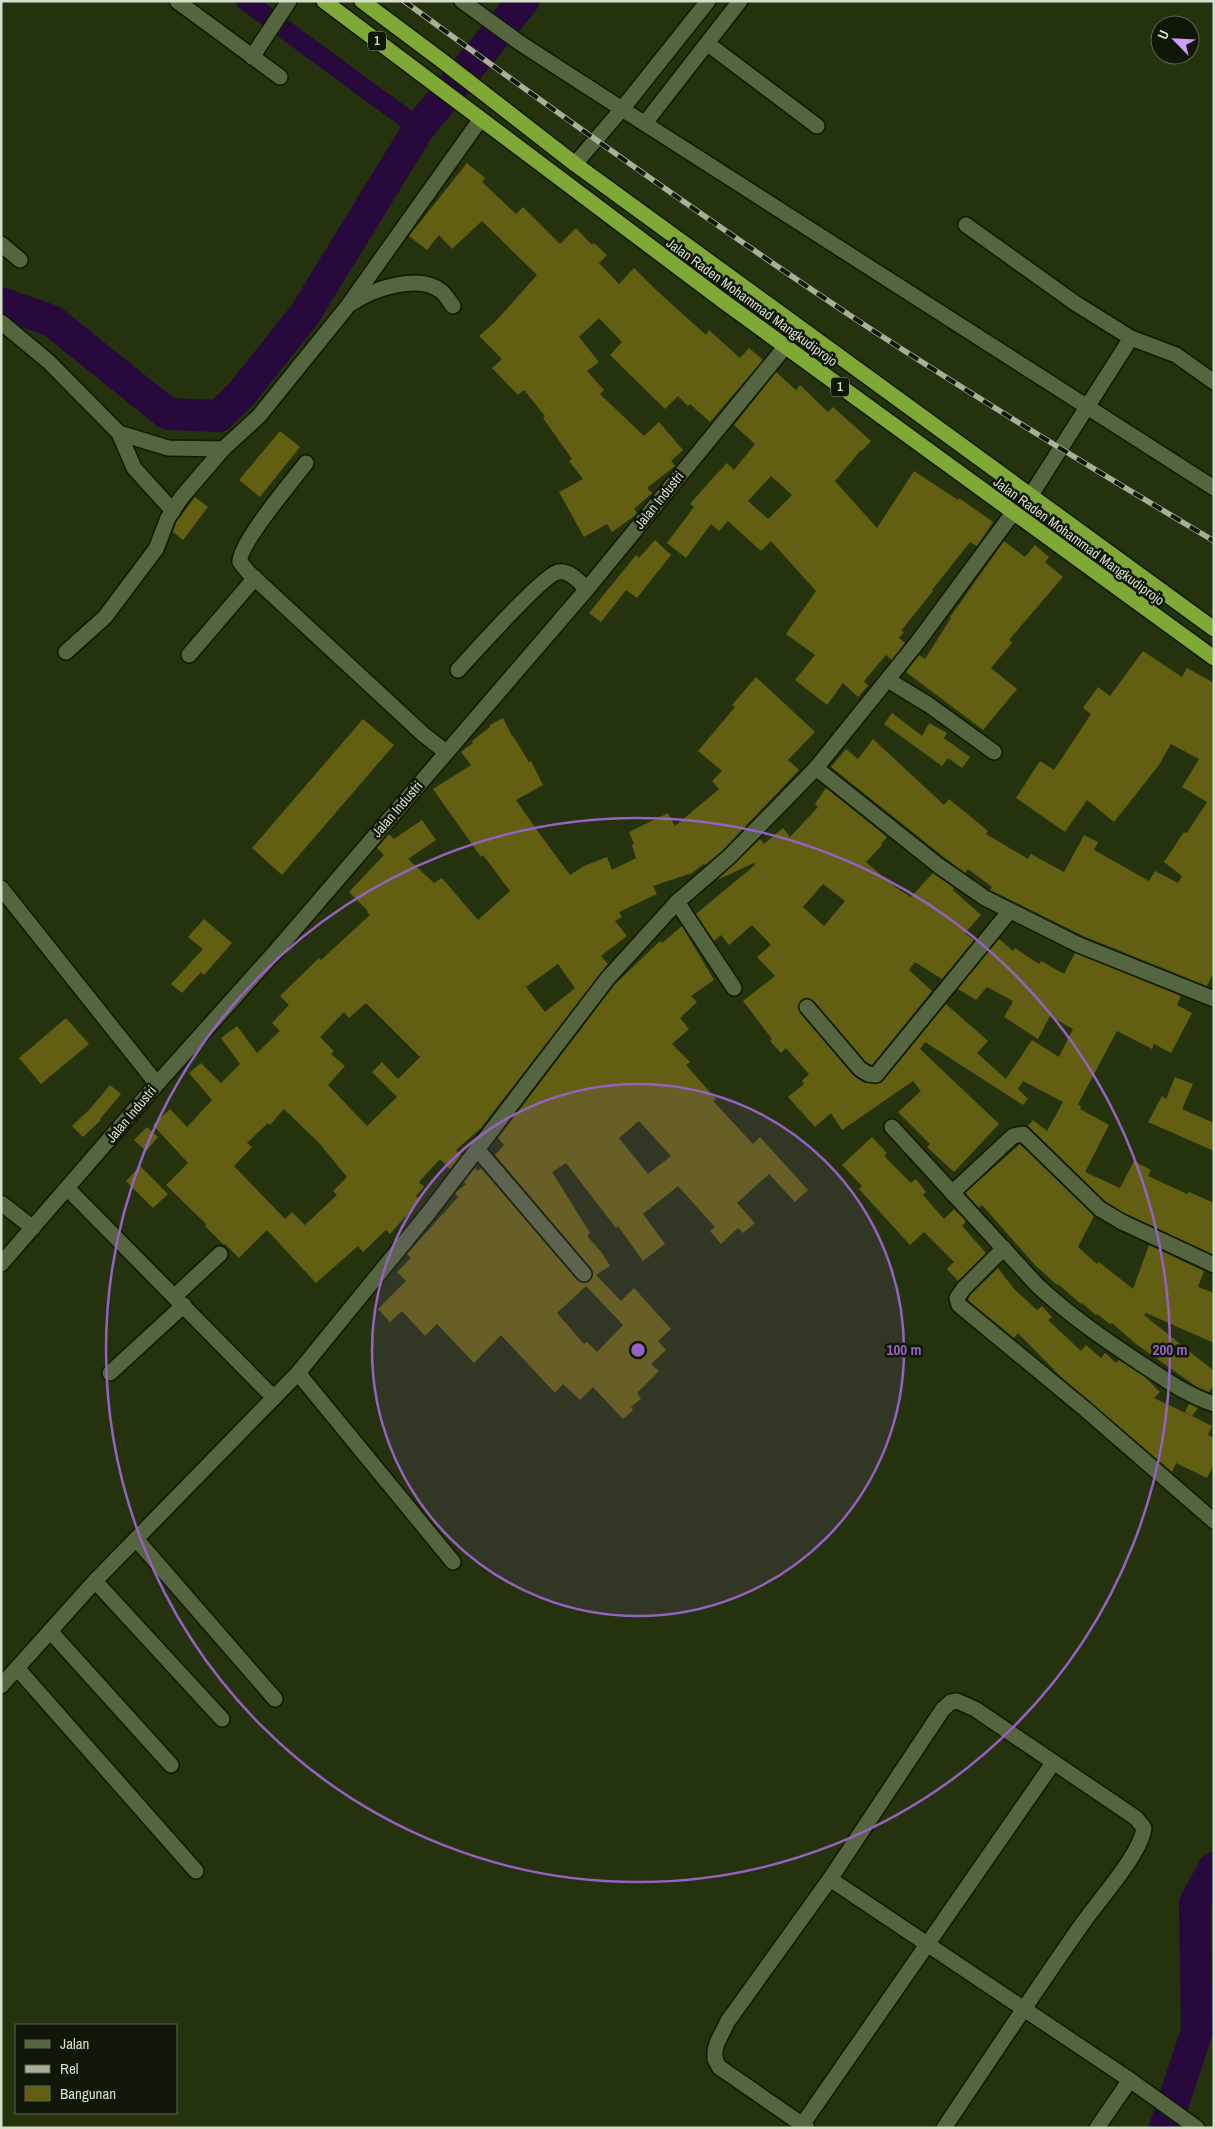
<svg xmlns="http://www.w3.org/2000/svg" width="1215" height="2129" font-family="'Archivo Narrow',sans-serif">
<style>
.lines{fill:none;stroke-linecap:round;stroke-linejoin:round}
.canal{stroke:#28093d;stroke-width:19}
.river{stroke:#28093d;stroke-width:32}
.building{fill:#625f12;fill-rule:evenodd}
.minor-casing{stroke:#0e1900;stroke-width:18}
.highway-casing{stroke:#0e1900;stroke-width:18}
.minor{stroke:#55653f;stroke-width:15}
.highway{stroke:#80a837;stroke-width:15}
.rail-casing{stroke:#a6b198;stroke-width:5.5}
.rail{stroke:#111708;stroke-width:4;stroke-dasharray:11;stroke-linecap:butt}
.ring{fill:none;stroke:#9662c2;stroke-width:2.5}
.labels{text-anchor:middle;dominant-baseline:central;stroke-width:5;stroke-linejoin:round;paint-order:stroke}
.shield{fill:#111708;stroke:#9aa38f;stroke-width:1}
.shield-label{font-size:12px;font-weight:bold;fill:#d5dfc9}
.street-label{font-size:14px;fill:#d5dfc9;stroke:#111708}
.centre{fill:#9662c2;stroke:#111708;stroke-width:2.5}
.ring-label{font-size:15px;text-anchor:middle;font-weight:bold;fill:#9662c2;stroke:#111708;stroke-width:5;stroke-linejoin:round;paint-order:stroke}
</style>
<rect width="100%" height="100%" fill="#24320e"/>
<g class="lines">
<path class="canal" d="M 246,1 L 419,128"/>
<g class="river">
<path d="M 1,303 L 52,321 L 168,414 L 219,416 L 243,392 L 305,314 L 419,128 L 523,1"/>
<path d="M 1165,2128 L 1197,2031 L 1195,1903 L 1214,1868"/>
</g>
</g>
<g class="building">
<path d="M 467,163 L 485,178 L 482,182 L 516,214 L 523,207 L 560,244 L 576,228 L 592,245 L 594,243 L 607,255 L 599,263 L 619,284 L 634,268 L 655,289 L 706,335 L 709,330 L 740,358 L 749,348 L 763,360 L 710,422 L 690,404 L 688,406 L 678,396 L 665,409 L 610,355 L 622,342 L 599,318 L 579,337 L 599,362 L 587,371 L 604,390 L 600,394 L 644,436 L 659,422 L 683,450 L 671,461 L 675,466 L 647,488 L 652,493 L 634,509 L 637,513 L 633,517 L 612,532 L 607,524 L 584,537 L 559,492 L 583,479 L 569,461 L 572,459 L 543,418 L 545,416 L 524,390 L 518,395 L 492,368 L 502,359 L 479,336 L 495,322 L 537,275 L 482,221 L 452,249 L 439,235 L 427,250 L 409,236 Z"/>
<path d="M 776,372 L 796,390 L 800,385 L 828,412 L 833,407 L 871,441 L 862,451 L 861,450 L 835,481 L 877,528 L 914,471 L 958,500 L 959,498 L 993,522 L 977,546 L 970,542 L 932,590 L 933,591 L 901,631 L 904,632 L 899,638 L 905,643 L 892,660 L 886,655 L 864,681 L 868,686 L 858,697 L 843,683 L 827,705 L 795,680 L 815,655 L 786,634 L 816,591 L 771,541 L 761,551 L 728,521 L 719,531 L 711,524 L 686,558 L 667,543 L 694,507 L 690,504 L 711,480 L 727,463 L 734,470 L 755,444 L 734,425 ZM 771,476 L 792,495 L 768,519 L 748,501 Z"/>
<path d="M 280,431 L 300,447 L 260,497 L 239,480 Z"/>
<path d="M 195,497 L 208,507 L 183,540 L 173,532 L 176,522 Z"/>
<path d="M 655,540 L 671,555 L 637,598 L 626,590 L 601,622 L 589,613 L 636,555 L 639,558 Z"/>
<path d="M 1004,541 L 1025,557 L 1035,545 L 1049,557 L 1045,562 L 1063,577 L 1009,640 L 1012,643 L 991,668 L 1017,689 L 983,730 L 906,672 L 919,655 L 925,659 L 951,618 L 950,617 Z"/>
<path d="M 1143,651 L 1182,677 L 1187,668 L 1214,683 L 1214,972 L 1207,986 L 1083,936 L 990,890 L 992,887 L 968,869 L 965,873 L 945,858 L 831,767 L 846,749 L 858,759 L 873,739 L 944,805 L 949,799 L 988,831 L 986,834 L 1028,859 L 1031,854 L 1064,872 L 1084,835 L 1098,842 L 1094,850 L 1149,881 L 1155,871 L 1178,883 L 1182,876 L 1164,862 L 1184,832 L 1187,833 L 1207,802 L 1182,787 L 1199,759 L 1171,744 L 1159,765 L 1114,822 L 1087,800 L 1065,832 L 1016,798 L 1040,761 L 1054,770 L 1091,714 L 1083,708 L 1098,687 L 1110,696 Z"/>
<path d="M 756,677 L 815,732 L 788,760 L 799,770 L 723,850 L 705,865 L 704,864 L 692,873 L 653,886 L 657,894 L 619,912 L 622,917 L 615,921 L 627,936 L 601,956 L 608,964 L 481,1128 L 456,1150 L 461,1155 L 450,1169 L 440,1159 L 419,1182 L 424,1187 L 416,1196 L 420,1200 L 390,1234 L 386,1230 L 363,1252 L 358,1246 L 316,1283 L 267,1230 L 239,1258 L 225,1244 L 224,1245 L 205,1226 L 206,1224 L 166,1185 L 188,1163 L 153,1125 L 170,1109 L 187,1127 L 212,1100 L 189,1073 L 201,1063 L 221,1083 L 240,1064 L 221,1038 L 237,1026 L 257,1053 L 280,1031 L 272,1023 L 289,1005 L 280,996 L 319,958 L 321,960 L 370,915 L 367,912 L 368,911 L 349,892 L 384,855 L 377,848 L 389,834 L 394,839 L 422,820 L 436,840 L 408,859 L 434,883 L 442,878 L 478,920 L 510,891 L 483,855 L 481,857 L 433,789 L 471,765 L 461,752 L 473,743 L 472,741 L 490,727 L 490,725 L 503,718 L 512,736 L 513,736 L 529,762 L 531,761 L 543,785 L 516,800 L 536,829 L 570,875 L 584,866 L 607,857 L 612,870 L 636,858 L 632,845 L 634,844 L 629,832 L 668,813 L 675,826 L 719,789 L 712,781 L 722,771 L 698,751 L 735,707 L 732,705 ZM 558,964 L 575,988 L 545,1012 L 526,987 ZM 366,1003 L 420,1057 L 398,1079 L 382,1062 L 372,1072 L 397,1097 L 367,1126 L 328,1085 L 345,1066 L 331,1054 L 334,1051 L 320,1037 L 344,1012 L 349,1018 ZM 284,1109 L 319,1143 L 347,1177 L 333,1191 L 337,1195 L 305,1225 L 292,1212 L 285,1219 L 234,1166 L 252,1147 L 247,1143 L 268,1123 L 270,1125 Z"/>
<path d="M 892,713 L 922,736 L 929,723 L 947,733 L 944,738 L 970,757 L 962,768 L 948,758 L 942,766 L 884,724 Z"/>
<path d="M 363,719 L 394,745 L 282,875 L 252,848 Z"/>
<path d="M 826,788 L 887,837 L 881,844 L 882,845 L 866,862 L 895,887 L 911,897 L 933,873 L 954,888 L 953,890 L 981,915 L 965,933 L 974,940 L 942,979 L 915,962 L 909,970 L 932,991 L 872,1065 L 866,1062 L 814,1001 L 806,998 L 801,1000 L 798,1008 L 800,1013 L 853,1075 L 863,1082 L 875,1084 L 883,1081 L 946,1004 L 988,1041 L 977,1053 L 1006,1079 L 1032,1040 L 1059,1057 L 1073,1029 L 1050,1016 L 1038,1039 L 1004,1017 L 1013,1001 L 987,987 L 976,1000 L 958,989 L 999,939 L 1013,951 L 1015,948 L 1039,964 L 1041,961 L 1064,974 L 1075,953 L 1181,996 L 1177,1005 L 1192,1013 L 1171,1053 L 1154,1044 L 1152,1049 L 1117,1031 L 1078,1104 L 1081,1106 L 1080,1109 L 1109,1125 L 1085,1172 L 1120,1188 L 1134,1161 L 1151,1170 L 1148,1176 L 1187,1194 L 1189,1192 L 1214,1203 L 1214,1255 L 1126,1214 L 1106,1202 L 1028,1126 L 1033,1120 L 1047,1131 L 1063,1102 L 1023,1081 L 1018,1089 L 1028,1099 L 1023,1105 L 925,1042 L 920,1049 L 999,1124 L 954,1172 L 927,1147 L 930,1144 L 898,1112 L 921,1091 L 913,1081 L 842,1130 L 831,1113 L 815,1127 L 788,1097 L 804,1084 L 802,1081 L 809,1074 L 786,1048 L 781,1053 L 770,1041 L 772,1039 L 743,1001 L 775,976 L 757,957 L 771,945 L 752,925 L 729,945 L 721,935 L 714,941 L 696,914 L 755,865 L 754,863 L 717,880 L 760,839 L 764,844 L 783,828 L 790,837 L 818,807 L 815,804 ZM 823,884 L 845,901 L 824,926 L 803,907 Z"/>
<path d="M 204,919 L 232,943 L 204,975 L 201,972 L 182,993 L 171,984 L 203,949 L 188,937 Z"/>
<path d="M 682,926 L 714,980 L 691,996 L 697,1002 L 680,1018 L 689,1029 L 672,1044 L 690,1062 L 686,1065 L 716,1099 L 713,1101 L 753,1144 L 760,1137 L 808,1190 L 795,1202 L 769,1174 L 737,1203 L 755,1223 L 743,1233 L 738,1228 L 721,1244 L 710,1231 L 715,1227 L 678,1186 L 643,1214 L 665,1244 L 643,1261 L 618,1226 L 616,1228 L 566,1163 L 552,1172 L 590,1233 L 587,1236 L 602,1253 L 610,1266 L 596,1275 L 621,1301 L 634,1288 L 671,1329 L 658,1341 L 666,1350 L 651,1364 L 659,1371 L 637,1393 L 641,1399 L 631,1407 L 633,1410 L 623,1419 L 593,1387 L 580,1400 L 563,1384 L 555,1393 L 501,1335 L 474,1363 L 437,1324 L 425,1336 L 402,1311 L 390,1322 L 378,1309 L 406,1281 L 397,1272 L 411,1258 L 407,1254 L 458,1197 L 455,1193 L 466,1184 L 464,1182 L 475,1168 L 478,1171 L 481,1168 L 577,1280 L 585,1283 L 590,1281 L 593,1273 L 591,1268 L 495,1155 L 504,1145 L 498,1138 L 615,984 L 660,941 L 662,943 ZM 639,1121 L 671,1156 L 648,1174 L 619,1138 ZM 586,1286 L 623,1325 L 597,1352 L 587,1342 L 584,1344 L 557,1313 Z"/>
<path d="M 66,1018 L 89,1044 L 41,1084 L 19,1058 Z"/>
<path d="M 1175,1077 L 1193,1084 L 1182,1109 L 1214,1123 L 1214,1151 L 1148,1122 L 1162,1096 L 1166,1099 Z"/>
<path d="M 110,1085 L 121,1094 L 100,1119 L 101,1120 L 83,1137 L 72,1126 L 90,1109 Z"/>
<path d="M 147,1127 L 158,1137 L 146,1151 L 134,1140 Z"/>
<path d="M 872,1137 L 887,1153 L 884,1156 L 911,1183 L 916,1179 L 926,1192 L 923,1195 L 944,1219 L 954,1209 L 966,1221 L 962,1226 L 986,1253 L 958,1281 L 947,1269 L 954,1262 L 924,1232 L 910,1245 L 859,1189 L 862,1186 L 842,1165 Z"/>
<path d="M 1020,1144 L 1094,1216 L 1078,1247 L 1097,1264 L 1099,1262 L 1133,1289 L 1149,1245 L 1204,1271 L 1198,1287 L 1214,1293 L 1214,1343 L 1146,1313 L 1144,1315 L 1214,1371 L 1214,1385 L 1209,1392 L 1197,1387 L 1136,1344 L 1112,1323 L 1110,1324 L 1097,1314 L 1096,1315 L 1082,1303 L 1081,1304 L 1058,1284 L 1057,1285 L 1035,1265 L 982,1205 L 979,1208 L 967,1195 L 966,1192 Z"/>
<path d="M 140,1166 L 168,1194 L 153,1208 L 126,1181 Z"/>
<path d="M 998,1268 L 1014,1289 L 1037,1310 L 1042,1306 L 1052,1317 L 1048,1320 L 1081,1351 L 1086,1345 L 1101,1358 L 1105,1353 L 1116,1363 L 1119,1360 L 1145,1377 L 1160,1392 L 1154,1398 L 1192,1416 L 1185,1412 L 1189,1404 L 1198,1408 L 1192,1416 L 1212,1426 L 1208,1435 L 1214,1438 L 1214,1464 L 1207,1478 L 1176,1463 L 1172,1472 L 1060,1376 L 1018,1333 L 1014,1338 L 969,1301 L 968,1299 L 971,1294 Z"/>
</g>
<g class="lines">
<defs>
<g id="minor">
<path d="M 177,1 L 280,77"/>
<path d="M 462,1 L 520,43 L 622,109 L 1214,488"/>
<path d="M 708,44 L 817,126"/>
<path d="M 252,57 L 289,1"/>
<path d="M 645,123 L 740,1"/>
<path d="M 575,164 L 622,109 L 708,1"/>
<path d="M 966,225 L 1075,303 L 1131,338 L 1031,495"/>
<path d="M 1,244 L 20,260"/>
<path d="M 352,303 C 373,289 419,273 441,291 C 446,295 449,301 453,306"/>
<path d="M 1,322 L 49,362 L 119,433 L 134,468 L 173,511"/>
<path d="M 1131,338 L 1176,355 L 1214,382"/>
<path d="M 119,433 L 168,448 L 223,449"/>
<path d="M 306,463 C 293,480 238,545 240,562 L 248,572 L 424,735 L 446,752"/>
<path d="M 66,652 L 105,617 L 156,549 L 168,518 L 181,498 L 223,449 L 259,416 L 347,307 L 480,120"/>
<path d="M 189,655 L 255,578"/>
<path d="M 458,670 C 473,654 543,575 558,572 C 570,570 579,582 587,589"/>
<path d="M 888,680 L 929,705 L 994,752"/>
<path d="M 816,768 L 939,866 L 985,898 L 1079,945 L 1214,999"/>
<path d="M 1,888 L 157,1084"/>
<path d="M 677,902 L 734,988"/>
<path d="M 807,1007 L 860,1069 L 868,1074 L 876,1075 L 1009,912"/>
<path d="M 892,1127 L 1037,1285 C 1069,1315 1104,1339 1140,1363 C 1164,1379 1187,1395 1214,1404"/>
<path d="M 478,1150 L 584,1274"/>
<path d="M 68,1189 L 274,1398"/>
<path d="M 952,1193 L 1013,1136 L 1023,1134 L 1100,1209 L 1122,1222 L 1214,1265"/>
<path d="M 1,1203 L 33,1228"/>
<path d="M 1004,1248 L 964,1288 L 957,1298 L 959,1305 L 1085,1409 L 1214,1521"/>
<path d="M 1,1264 L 157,1084 L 276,951 L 587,589 L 785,347"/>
<path d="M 175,1296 L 220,1254"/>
<path d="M 110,1373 L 184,1305"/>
<path d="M 298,1373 L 453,1562"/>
<path d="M 136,1539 L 275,1699"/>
<path d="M 95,1581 L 222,1719"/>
<path d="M 50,1631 L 171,1765"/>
<path d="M 17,1668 L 196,1871"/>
<path d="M 1,1686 L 95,1581 L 298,1373 L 430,1211 L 608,978 L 677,902 L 729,857 L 816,768 L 917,643 L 1013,513"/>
<path d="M 830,1879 L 1130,2080 L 1197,2128"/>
<path d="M 802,2125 L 1053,1763"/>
<path d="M 807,2128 L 719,2067 L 715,2059 L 715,2051 L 717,2043 L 728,2021 L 830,1879 L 943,1709 L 951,1702 L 957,1701 L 975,1709 L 1136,1818 L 1144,1828 C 1141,1853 1101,1898 1085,1920 C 1037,1988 991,2058 944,2128"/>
<path d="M 1097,2128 L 1130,2080"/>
</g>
<g id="highway">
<path d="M 324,1 L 723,301 L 1214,658"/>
<path d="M 362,1 L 441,60 L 575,164 L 1214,629"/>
</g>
</defs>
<use href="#minor" class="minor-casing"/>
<use href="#highway" class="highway-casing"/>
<use href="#minor" class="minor"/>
<use href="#highway" class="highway"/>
<defs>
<path id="rail" d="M 404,1 C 554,111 705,219 860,322 C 976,398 1095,470 1214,541"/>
</defs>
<use href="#rail" class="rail-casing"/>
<use href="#rail" class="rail"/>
</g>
<circle cx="638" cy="1350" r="266" fill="#9662c2" fill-opacity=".12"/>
<g class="ring">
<circle cx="638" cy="1350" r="266"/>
<circle cx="638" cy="1350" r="532"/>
</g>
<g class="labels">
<g class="shield">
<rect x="368" y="31.5" width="18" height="19" rx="4"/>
<rect x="831" y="377.5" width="18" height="19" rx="4"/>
</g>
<g class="shield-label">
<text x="377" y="41">1</text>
<text x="840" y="387">1</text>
</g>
<g class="street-label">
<text transform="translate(752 302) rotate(36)">Jalan Raden Mohammad Mangkudiprojo</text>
<text transform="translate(659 500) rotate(-51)">Jalan Industri</text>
<text transform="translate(1079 541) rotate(36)">Jalan Raden Mohammad Mangkudiprojo</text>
<text transform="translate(397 809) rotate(-49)">Jalan Industri</text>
<text transform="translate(131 1114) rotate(-50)">Jalan Industri</text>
</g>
</g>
<circle cx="638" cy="1350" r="8" class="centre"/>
<g class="ring-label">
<text x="904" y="1355">100 m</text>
<text x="1170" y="1355">200 m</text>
</g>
<rect width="1215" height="2129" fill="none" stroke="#d5dfc9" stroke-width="5"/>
<rect x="15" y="2024" width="162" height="90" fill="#111708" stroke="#5f6755"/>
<rect x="25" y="2040" width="25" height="8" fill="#55653f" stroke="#5f6755"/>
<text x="60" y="2049" font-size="15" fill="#d5dfc9">Jalan</text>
<rect x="25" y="2065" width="25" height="8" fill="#a6b198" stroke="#5f6755"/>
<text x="60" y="2074" font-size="15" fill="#d5dfc9">Rel</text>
<rect x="25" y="2086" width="25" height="15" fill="#625f12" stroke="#5f6755"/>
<text x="60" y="2099" font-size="15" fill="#d5dfc9">Bangunan</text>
<g transform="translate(1175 40) rotate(294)"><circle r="24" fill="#111708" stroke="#5f6755"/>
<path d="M0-4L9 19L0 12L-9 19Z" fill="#d09dff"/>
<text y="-8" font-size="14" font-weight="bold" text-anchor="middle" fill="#d5dfc9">U</text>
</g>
</svg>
